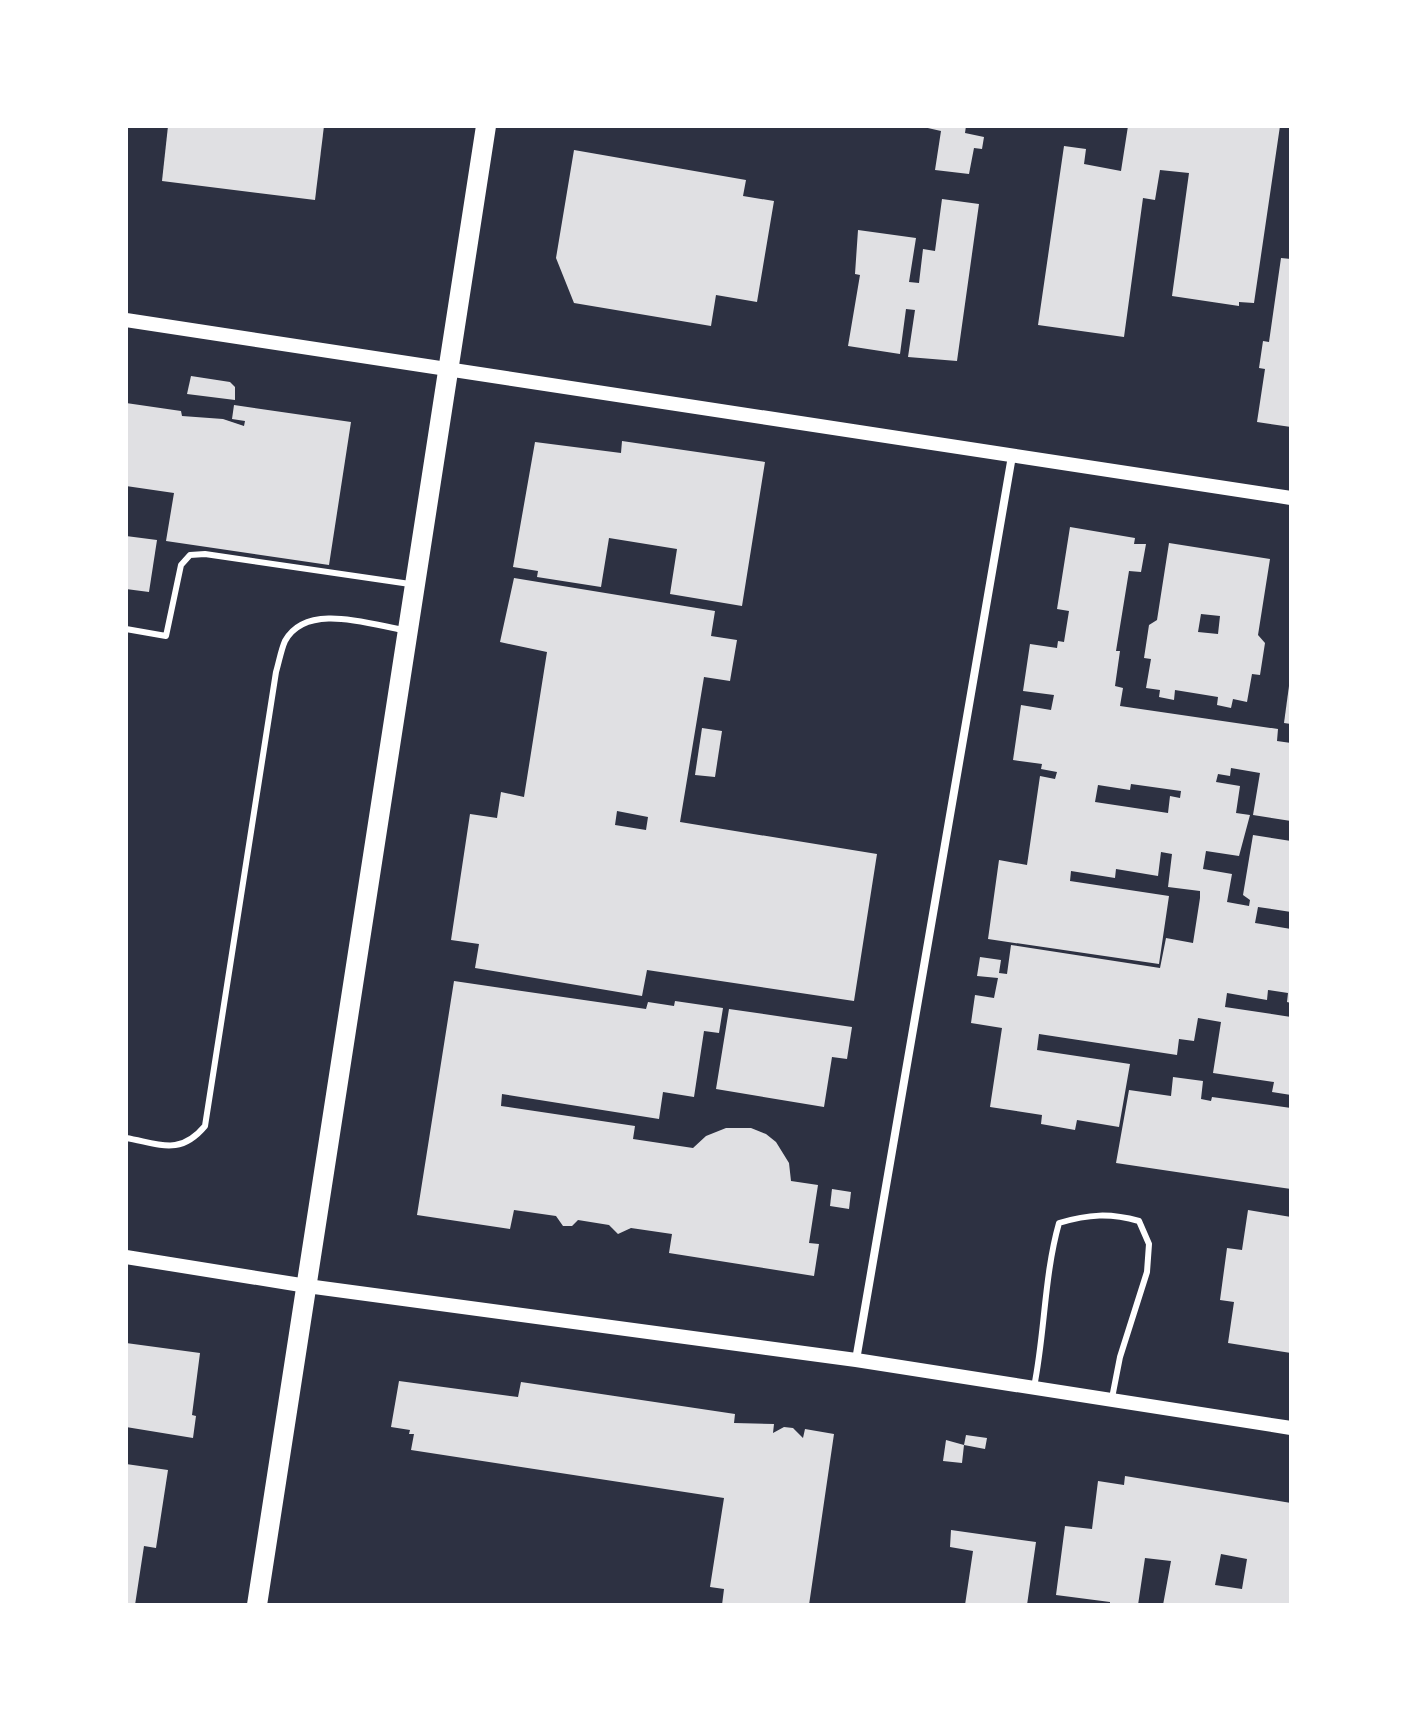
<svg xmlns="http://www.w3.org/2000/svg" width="1417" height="1731" font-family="Poppins,sans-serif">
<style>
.building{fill:#e0e0e3;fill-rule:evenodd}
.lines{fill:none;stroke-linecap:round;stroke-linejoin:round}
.service{stroke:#fff;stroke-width:6}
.minor{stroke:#fff;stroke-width:8}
.tertiary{stroke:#fff;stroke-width:14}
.primary{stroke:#fff;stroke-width:20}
</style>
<rect width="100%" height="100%" fill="#2d3142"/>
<g class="building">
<path d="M 168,126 L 324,126 L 315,200 L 162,181 Z"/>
<path d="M 919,126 L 966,126 L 965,133 L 984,137 L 982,149 L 974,148 L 969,174 L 935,170 L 941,131 Z"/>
<path d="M 1128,126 L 1280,126 L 1254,303 L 1239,302 L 1239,306 L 1172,296 L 1189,173 L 1160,170 L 1155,200 L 1143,198 L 1124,337 L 1038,325 L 1064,146 L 1086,149 L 1084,164 L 1121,171 Z"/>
<path d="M 574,150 L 746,180 L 743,196 L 774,201 L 757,302 L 716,295 L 711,326 L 574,303 L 556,258 Z"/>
<path d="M 942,199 L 979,204 L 957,361 L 908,357 L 915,310 L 906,309 L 900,354 L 848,346 L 860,275 L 855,274 L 858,230 L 916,238 L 909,282 L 919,283 L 923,249 L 935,251 Z"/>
<path d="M 1281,258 L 1291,259 L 1291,427 L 1257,422 L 1265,369 L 1259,368 L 1263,341 L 1269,342 Z"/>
<path d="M 191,376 L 230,382 L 235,387 L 235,400 L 187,394 Z"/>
<path d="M 126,403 L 181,411 L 182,416 L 223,419 L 244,426 L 245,421 L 232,419 L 234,405 L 351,422 L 329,565 L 166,541 L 174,493 L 126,486 Z"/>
<path d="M 622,441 L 765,462 L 742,606 L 670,594 L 677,549 L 609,538 L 601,587 L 537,577 L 538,571 L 513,567 L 535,442 L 621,453 Z"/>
<path d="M 1070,527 L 1135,538 L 1134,544 L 1146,544 L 1141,572 L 1129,571 L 1116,651 L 1120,651 L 1115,686 L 1123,688 L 1120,706 L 1278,729 L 1277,741 L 1291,743 L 1291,821 L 1253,815 L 1260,773 L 1231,768 L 1230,776 L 1218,774 L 1216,782 L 1240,786 L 1236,813 L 1250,815 L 1239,856 L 1206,851 L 1203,869 L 1232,874 L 1227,902 L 1249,906 L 1250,900 L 1243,895 L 1253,835 L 1291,841 L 1291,912 L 1258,907 L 1255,923 L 1291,929 L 1291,1003 L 1287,1002 L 1288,993 L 1268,990 L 1267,1000 L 1227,993 L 1225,1007 L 1291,1017 L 1291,1095 L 1272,1092 L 1274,1082 L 1213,1073 L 1221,1022 L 1198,1018 L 1194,1041 L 1179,1039 L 1177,1055 L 1039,1034 L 1037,1050 L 1130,1064 L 1119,1127 L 1077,1120 L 1075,1130 L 1041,1124 L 1042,1115 L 990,1107 L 1002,1028 L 971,1023 L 975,995 L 994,998 L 998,978 L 977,976 L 980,957 L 1001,960 L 999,973 L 1007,974 L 1011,945 L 1160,968 L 1166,938 L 1193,943 L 1200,898 L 1200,891 L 1168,887 L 1172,854 L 1161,852 L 1158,876 L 1116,869 L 1115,878 L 1071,871 L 1070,881 L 1169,896 L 1159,964 L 988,939 L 999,860 L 1027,865 L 1040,776 L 1055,779 L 1057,772 L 1041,769 L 1042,764 L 1013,760 L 1021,705 L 1051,710 L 1054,695 L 1023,691 L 1030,644 L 1057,648 L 1058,641 L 1064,642 L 1069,611 L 1057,609 ZM 1131,784 L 1181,791 L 1180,798 L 1170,796 L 1168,813 L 1095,802 L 1098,785 L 1130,790 Z"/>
<path d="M 126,536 L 157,540 L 149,592 L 126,589 Z"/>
<path d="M 1169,543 L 1270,559 L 1258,635 L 1265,643 L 1260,675 L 1252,674 L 1247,702 L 1233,699 L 1231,708 L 1217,705 L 1218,697 L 1175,690 L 1174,700 L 1159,697 L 1160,690 L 1146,688 L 1151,659 L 1144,658 L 1149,625 L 1157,620 ZM 1201,614 L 1220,616 L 1218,634 L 1198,632 Z"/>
<path d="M 514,578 L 715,611 L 711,636 L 737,640 L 730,681 L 704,677 L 680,822 L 877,854 L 854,1001 L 647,970 L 642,996 L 475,968 L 479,944 L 451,940 L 470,814 L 497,818 L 501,792 L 524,797 L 547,652 L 500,642 ZM 617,811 L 648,817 L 646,830 L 615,825 Z"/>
<path d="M 1289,686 L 1291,686 L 1291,724 L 1284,723 Z"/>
<path d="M 702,728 L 722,731 L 715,777 L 695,775 Z"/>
<path d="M 454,981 L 646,1009 L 648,1002 L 674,1006 L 675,1001 L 723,1008 L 719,1033 L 704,1031 L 694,1097 L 663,1092 L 659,1119 L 502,1094 L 501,1106 L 635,1126 L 633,1139 L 693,1148 L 706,1136 L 726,1128 L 751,1128 L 766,1134 L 776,1142 L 789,1163 L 791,1181 L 818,1185 L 809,1243 L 819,1244 L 814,1276 L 669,1253 L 672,1234 L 631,1228 L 618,1234 L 609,1225 L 578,1220 L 572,1226 L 563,1226 L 556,1216 L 514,1210 L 510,1229 L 417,1215 Z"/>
<path d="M 729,1009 L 852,1027 L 847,1059 L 832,1057 L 824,1107 L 716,1089 Z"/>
<path d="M 1173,1077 L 1203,1081 L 1201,1099 L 1211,1101 L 1212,1097 L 1291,1108 L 1291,1189 L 1116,1163 L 1129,1090 L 1171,1096 Z"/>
<path d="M 832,1189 L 851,1192 L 849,1209 L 830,1206 Z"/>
<path d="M 1248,1210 L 1291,1217 L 1291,1353 L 1228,1343 L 1234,1302 L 1220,1300 L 1227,1248 L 1242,1250 Z"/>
<path d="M 126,1343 L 200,1353 L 192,1415 L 196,1416 L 193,1438 L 126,1427 Z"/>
<path d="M 399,1381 L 518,1397 L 521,1382 L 735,1414 L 734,1423 L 774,1424 L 773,1433 L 784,1427 L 793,1428 L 803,1438 L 805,1429 L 834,1434 L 809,1605 L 722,1605 L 724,1589 L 710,1587 L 724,1498 L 411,1450 L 414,1434 L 409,1434 L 410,1430 L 391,1427 Z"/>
<path d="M 966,1435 L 987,1438 L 985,1449 L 964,1445 L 962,1463 L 943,1461 L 946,1440 L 964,1445 Z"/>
<path d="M 126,1464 L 168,1470 L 156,1548 L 144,1546 L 135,1605 L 126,1605 Z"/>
<path d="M 1125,1476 L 1291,1503 L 1291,1605 L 1163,1605 L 1171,1561 L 1145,1558 L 1138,1605 L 1110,1605 L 1110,1602 L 1056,1595 L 1065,1526 L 1092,1529 L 1098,1481 L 1124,1485 ZM 1221,1554 L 1247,1559 L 1242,1589 L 1215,1585 Z"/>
<path d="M 951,1530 L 1036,1542 L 1027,1605 L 965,1605 L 973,1551 L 950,1547 Z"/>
</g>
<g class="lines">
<g class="service">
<path d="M 126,629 L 166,636 L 181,565 L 190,555 L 205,554 L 410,584"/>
<path d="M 126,1138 C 160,1144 180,1156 205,1126 L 276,672 C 279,662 281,650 285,641 C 306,602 369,624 403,630"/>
<path d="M 1034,1387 C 1045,1333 1044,1276 1059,1223 C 1089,1214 1110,1213 1139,1221 L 1149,1244 L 1147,1272 L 1120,1357 L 1112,1398"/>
</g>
<path class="minor" d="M 856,1360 L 1012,456"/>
<g class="tertiary">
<path d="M 126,320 L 1291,498"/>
<path d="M 126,1257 L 307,1286 L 856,1360 L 1291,1428"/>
</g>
<path class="primary" d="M 257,1605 L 486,126"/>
</g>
<rect width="1417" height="1731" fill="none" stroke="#ffffff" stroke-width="256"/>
</svg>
